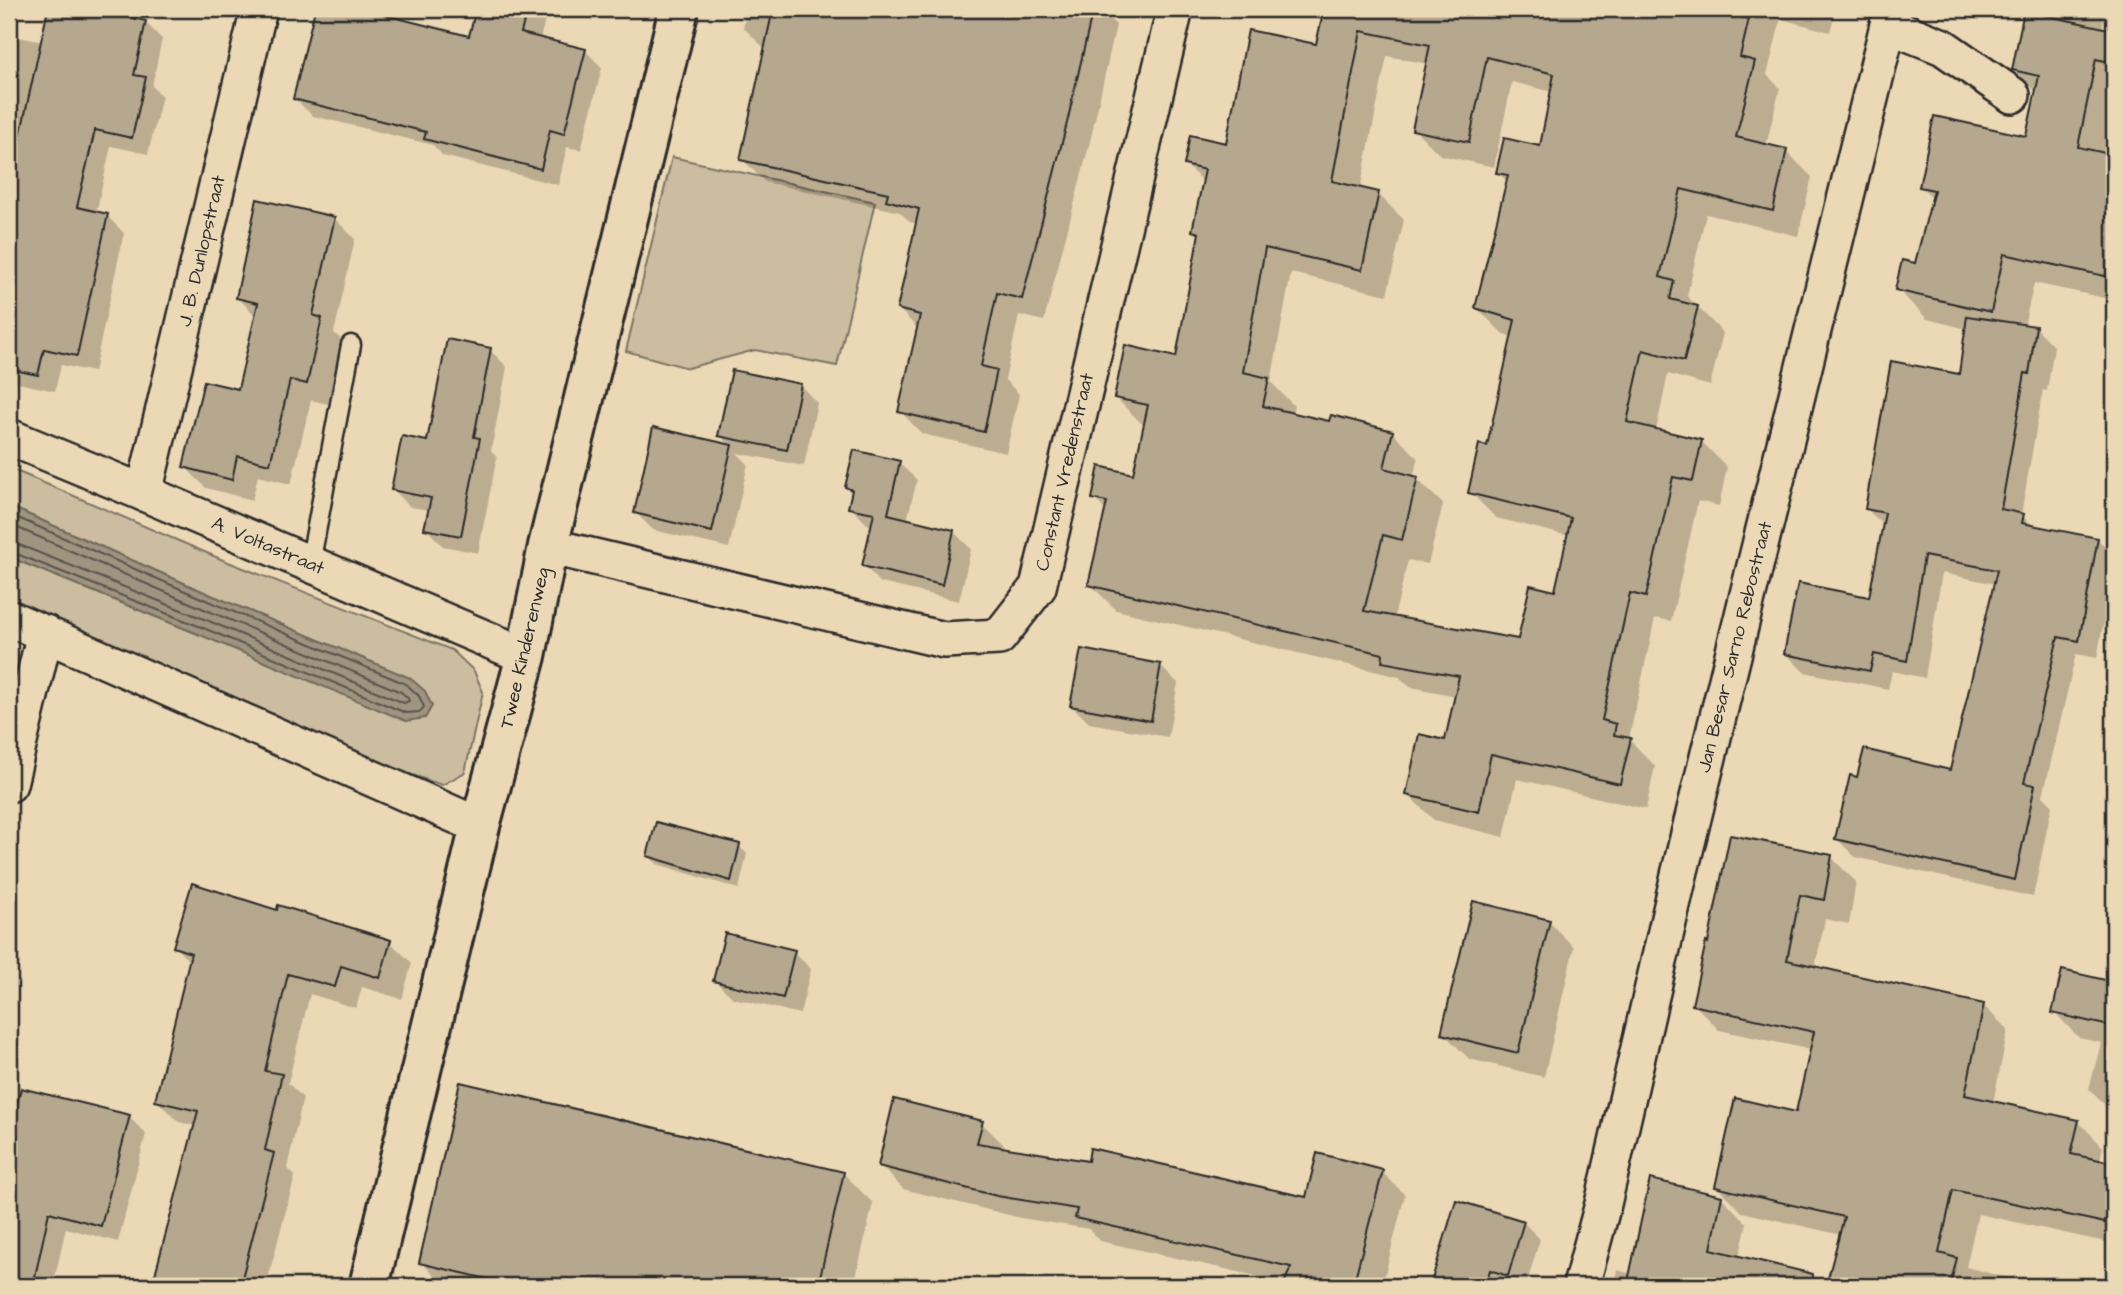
<svg xmlns="http://www.w3.org/2000/svg" width="2123" height="1295" font-family="'Architects Daughter',sans-serif">
<style>
.green{fill:#ccbda0;stroke:#7c7466;stroke-width:2}
.water{fill:#9f947f;stroke:#716a5d;stroke-width:2}
.shadow{fill:#0003;fill-rule:evenodd}
.lines{fill:none;stroke-linecap:round;stroke-linejoin:round}
.shore{stroke:#59554d;stroke-width:2}
.building{fill:#b6a88f;stroke:#2b2b2b;stroke-width:2;fill-rule:evenodd}
.lane-casing{stroke:#2b2b2b;stroke-width:23}
.street-casing{stroke:#2b2b2b;stroke-width:40}
.secondary-casing{stroke:#2b2b2b;stroke-width:44}
.lane{stroke:#ebd9b6;stroke-width:18}
.street{stroke:#ebd9b6;stroke-width:35}
.secondary{stroke:#ebd9b6;stroke-width:38}
.labels{text-anchor:middle;dominant-baseline:central;stroke-width:5;stroke-linejoin:round;paint-order:stroke}
.street-label{font-size:19px;fill:#2b2b2b;stroke:#ebd9b6}
</style>
<rect width="100%" height="100%" fill="#ebd9b6"/>
<filter id="ink" filterUnits="userSpaceOnUse"><feTurbulence type="fractalNoise" baseFrequency=".0143" numOctaves="2"/><feDisplacementMap in="SourceGraphic" scale="14" xChannelSelector="R" yChannelSelector="G"/><feConvolveMatrix kernelMatrix="1 2 1 2 8 2 1 2 1" color-interpolation-filters="sRGB"/></filter>
<g filter="url(#ink)">
<g class="green">
<path d="M 672,157 L 875,202 L 837,366 L 755,350 L 688,368 L 626,351 Z"/>
<path d="M 9,468 L 223,560 L 452,650 L 474,671 L 483,692 L 465,772 L 442,785 L 395,769 L 9,601 L 9,557 L 198,634 L 410,678 L 211,595 L 9,506 Z"/>
</g>
<path class="water" d="M 9,506 L 211,595 L 410,678 L 425,691 L 432,706 L 425,718 L 406,721 L 198,634 L 9,557 Z"/>
<g class="shadow">
<path d="M 50,9 L 85,9 L 145,22 L 162,39 L 152,86 L 162,96 L 148,154 L 111,146 L 96,213 L 107,216 L 124,233 L 94,372 L 61,365 L 55,391 L 9,381 L 9,35 L 43,42 Z"/>
<path d="M 317,9 L 353,9 L 470,38 L 478,9 L 548,9 L 540,39 L 585,50 L 602,68 L 581,150 L 567,147 L 558,185 L 443,156 L 433,145 L 313,116 L 295,99 Z"/>
<path d="M 747,9 L 1100,9 L 1116,25 L 1089,146 L 1044,321 L 1019,315 L 1005,380 L 1019,394 L 1006,453 L 922,434 L 900,411 L 918,329 L 899,309 L 918,224 L 910,222 L 900,212 L 765,182 L 742,159 L 766,50 L 743,27 Z"/>
<path d="M 1326,9 L 1836,9 L 1830,32 L 1781,19 L 1767,75 L 1780,88 L 1766,146 L 1786,151 L 1812,177 L 1798,236 L 1706,214 L 1687,296 L 1723,333 L 1710,386 L 1668,374 L 1656,431 L 1701,441 L 1727,467 L 1719,506 L 1698,501 L 1671,621 L 1655,618 L 1629,739 L 1655,766 L 1646,809 L 1517,779 L 1504,837 L 1434,820 L 1408,795 L 1446,742 L 1457,696 L 1410,687 L 1399,677 L 1116,610 L 1090,584 L 1106,511 L 1094,498 L 1134,477 L 1146,424 L 1141,423 L 1115,397 L 1177,359 L 1200,237 L 1194,230 L 1204,183 L 1185,164 L 1227,145 L 1318,46 ZM 1387,56 L 1428,64 L 1414,129 L 1440,155 L 1494,167 L 1512,82 L 1553,92 L 1542,148 L 1498,173 L 1508,182 L 1477,308 L 1503,334 L 1513,337 L 1488,448 L 1470,492 L 1496,518 L 1569,536 L 1557,593 L 1519,641 L 1394,618 L 1408,560 L 1428,564 L 1443,504 L 1417,479 L 1413,478 L 1418,458 L 1392,432 L 1292,414 L 1294,406 L 1271,382 L 1291,273 L 1387,295 L 1404,220 L 1378,194 L 1360,190 Z"/>
<path d="M 2021,9 L 2106,9 L 2102,29 L 2114,32 L 2114,300 L 2034,283 L 2024,326 L 2036,328 L 2054,346 L 2047,391 L 2043,390 L 2021,515 L 2036,528 L 2098,540 L 2114,556 L 2114,567 L 2097,658 L 2076,654 L 2043,796 L 2052,805 L 2033,897 L 1855,857 L 1837,839 L 1859,779 L 1952,772 L 1996,584 L 1942,573 L 1925,678 L 1892,671 L 1888,689 L 1804,672 L 1786,654 L 1870,599 L 1884,526 L 1867,509 L 1961,376 L 1967,329 L 1927,319 L 1897,289 L 1917,265 L 1934,199 L 1921,187 L 2027,138 L 2037,93 L 2014,69 L 2026,13 Z"/>
<path d="M 334,218 L 355,239 L 334,333 L 342,340 L 328,404 L 311,400 L 291,484 L 258,476 L 252,500 L 206,488 L 185,467 L 239,391 L 257,317 L 237,297 Z"/>
<path d="M 490,350 L 507,367 L 491,451 L 497,457 L 478,553 L 443,546 L 426,529 L 430,510 L 410,507 L 393,489 L 428,443 Z"/>
<path d="M 800,385 L 817,403 L 804,466 L 737,453 L 748,464 L 729,548 L 653,530 L 636,513 L 731,447 L 720,435 Z"/>
<path d="M 899,463 L 917,480 L 907,520 L 953,531 L 971,549 L 959,601 L 881,583 L 864,566 L 873,526 L 867,524 L 850,507 L 853,493 L 847,487 Z"/>
<path d="M 1160,666 L 1178,683 L 1168,737 L 1089,723 L 1072,706 Z"/>
<path d="M 739,846 L 747,854 L 739,889 L 657,864 L 649,856 Z"/>
<path d="M 1831,857 L 1856,882 L 1849,924 L 1825,919 L 1815,968 L 1983,1005 L 2008,1030 L 1993,1103 L 2078,1121 L 2103,1147 L 2100,1161 L 2114,1164 L 2114,1244 L 1978,1214 L 1966,1267 L 2012,1279 L 2020,1286 L 1613,1286 L 1617,1270 L 1632,1274 L 1721,1197 L 1747,1223 L 1739,1258 L 1830,1280 L 1841,1235 L 1742,1212 L 1717,1187 L 1798,1115 L 1812,1050 L 1719,1030 L 1694,1004 Z"/>
<path d="M 278,912 L 390,942 L 412,963 L 402,999 L 362,987 L 356,1008 L 310,994 L 288,1083 L 303,1098 L 287,1168 L 295,1176 L 266,1286 L 149,1286 L 151,1277 L 156,1278 L 196,1126 L 179,1122 L 157,1101 L 190,962 L 175,947 Z"/>
<path d="M 1549,922 L 1574,947 L 1544,1077 L 1469,1059 L 1443,1033 Z"/>
<path d="M 794,952 L 811,969 L 800,1014 L 733,998 L 715,981 Z"/>
<path d="M 2063,972 L 2114,984 L 2114,1114 L 2089,1089 L 2101,1043 L 2079,1038 L 2054,1012 Z"/>
<path d="M 462,1084 L 844,1174 L 873,1203 L 854,1286 L 445,1286 L 421,1262 Z"/>
<path d="M 9,1116 L 16,1118 L 129,1117 L 146,1134 L 118,1242 L 66,1228 L 53,1286 L 9,1286 Z"/>
<path d="M 982,1123 L 1005,1146 L 1004,1149 L 1307,1199 L 1382,1172 L 1405,1195 L 1382,1286 L 1285,1286 L 1287,1283 L 1100,1241 L 1089,1229 L 1021,1218 L 903,1189 L 880,1165 Z"/>
<path d="M 1457,1202 L 1523,1222 L 1540,1239 L 1526,1286 L 1432,1286 Z"/>
</g>
<g class="lines">
<g class="shore">
<path d="M 9,514 L 208,601 L 406,684 L 419,696 L 424,707 L 420,712 L 406,713 L 201,627 L 9,551"/>
<path d="M 9,524 L 204,609 L 401,692 L 408,698 L 409,701 L 404,703 L 204,619 L 17,544 L 9,542"/>
</g>
</g>
<g class="building">
<path d="M 48,9 L 93,9 L 146,21 L 134,75 L 146,77 L 132,138 L 95,130 L 77,207 L 108,214 L 77,356 L 44,349 L 38,375 L 9,369 L 9,187 Z"/>
<path d="M 315,9 L 361,9 L 469,36 L 476,9 L 527,9 L 521,33 L 586,49 L 564,134 L 550,130 L 541,169 L 424,139 L 426,132 L 293,99 Z"/>
<path d="M 773,9 L 1093,9 L 1067,123 L 1022,299 L 997,293 L 981,366 L 997,370 L 984,432 L 898,412 L 920,315 L 897,309 L 919,209 L 886,200 L 888,193 L 740,160 Z"/>
<path d="M 1324,9 L 1709,9 L 1749,19 L 1740,57 L 1755,61 L 1736,137 L 1787,149 L 1773,211 L 1681,189 L 1660,277 L 1674,281 L 1670,299 L 1698,306 L 1684,361 L 1643,350 L 1627,422 L 1702,440 L 1693,481 L 1673,477 L 1646,597 L 1630,593 L 1602,720 L 1616,724 L 1614,735 L 1631,738 L 1620,784 L 1491,754 L 1479,812 L 1406,795 L 1419,734 L 1445,740 L 1459,676 L 1382,662 L 1383,654 L 1088,585 L 1107,502 L 1092,499 L 1099,466 L 1133,474 L 1148,405 L 1114,398 L 1125,345 L 1176,357 L 1199,233 L 1192,231 L 1205,170 L 1184,165 L 1190,135 L 1226,143 L 1248,30 L 1316,44 ZM 1361,31 L 1430,45 L 1412,130 L 1469,142 L 1487,57 L 1554,74 L 1540,146 L 1504,138 L 1496,173 L 1508,175 L 1475,308 L 1515,320 L 1487,446 L 1479,444 L 1468,493 L 1571,518 L 1555,591 L 1530,585 L 1518,639 L 1364,611 L 1383,535 L 1402,540 L 1418,477 L 1384,468 L 1393,431 L 1331,415 L 1329,421 L 1263,406 L 1269,378 L 1243,372 L 1265,248 L 1362,270 L 1379,192 L 1332,181 Z"/>
<path d="M 2024,11 L 2114,30 L 2114,63 L 2096,59 L 2078,147 L 2114,155 L 2114,278 L 2004,254 L 1991,312 L 1895,290 L 1902,260 L 1915,263 L 1934,190 L 1919,187 L 1934,116 L 2026,136 L 2039,76 L 2012,70 Z"/>
<path d="M 257,199 L 335,217 L 313,315 L 322,318 L 307,384 L 290,380 L 270,464 L 237,456 L 232,480 L 183,467 L 204,381 L 238,389 L 258,303 L 236,298 Z"/>
<path d="M 1967,316 L 2036,326 L 2029,374 L 2025,373 L 2001,509 L 2024,514 L 2022,523 L 2098,538 L 2079,641 L 2058,637 L 2024,783 L 2035,785 L 2015,880 L 1835,839 L 1850,775 L 1857,777 L 1864,749 L 1950,770 L 1997,570 L 1924,556 L 1907,661 L 1874,654 L 1870,671 L 1784,654 L 1798,583 L 1869,597 L 1885,513 L 1865,509 L 1891,361 L 1959,374 Z"/>
<path d="M 447,339 L 491,348 L 474,437 L 480,438 L 461,536 L 424,529 L 431,498 L 391,490 L 402,436 L 427,441 Z"/>
<path d="M 732,370 L 801,384 L 787,450 L 718,436 Z"/>
<path d="M 653,427 L 732,445 L 712,532 L 634,513 Z"/>
<path d="M 854,450 L 900,461 L 888,514 L 954,530 L 942,585 L 862,566 L 874,513 L 848,508 L 852,490 L 845,487 Z"/>
<path d="M 1081,649 L 1161,664 L 1151,721 L 1070,706 Z"/>
<path d="M 656,822 L 740,844 L 731,881 L 647,856 Z"/>
<path d="M 1730,835 L 1832,855 L 1824,900 L 1800,895 L 1787,960 L 1984,1004 L 1965,1095 L 2079,1120 L 2071,1154 L 2114,1163 L 2114,1178 L 2105,1223 L 1953,1190 L 1939,1253 L 1957,1258 L 1950,1286 L 1826,1286 L 1844,1217 L 1715,1187 L 1735,1098 L 1796,1112 L 1814,1032 L 1692,1005 L 1706,942 L 1708,943 Z"/>
<path d="M 192,883 L 277,910 L 278,905 L 391,940 L 380,978 L 341,966 L 335,987 L 288,974 L 265,1071 L 282,1074 L 265,1150 L 274,1153 L 240,1286 L 152,1286 L 198,1111 L 155,1101 L 191,953 L 173,947 Z"/>
<path d="M 1473,901 L 1550,920 L 1518,1053 L 1441,1034 Z"/>
<path d="M 725,933 L 795,950 L 783,998 L 713,981 Z"/>
<path d="M 2062,970 L 2114,982 L 2114,1027 L 2052,1013 Z"/>
<path d="M 460,1082 L 844,1172 L 818,1286 L 518,1286 L 419,1263 Z"/>
<path d="M 21,1088 L 130,1115 L 101,1226 L 49,1212 L 33,1286 L 9,1286 L 9,1115 L 14,1116 Z"/>
<path d="M 894,1099 L 983,1121 L 977,1143 L 1088,1161 L 1090,1148 L 1306,1197 L 1317,1153 L 1383,1170 L 1353,1286 L 1283,1286 L 1291,1267 L 1075,1218 L 1077,1209 L 997,1196 L 878,1166 Z"/>
<path d="M 1650,1179 L 1722,1196 L 1711,1249 L 1813,1274 L 1812,1286 L 1627,1286 Z"/>
<path d="M 1456,1200 L 1524,1221 L 1508,1276 L 1490,1270 L 1485,1286 L 1430,1286 Z"/>
</g>
<g class="lines">
<defs>
<path id="lane" d="M 310,564 L 351,345"/>
<g id="street">
<path d="M 1888,25 L 1943,47 L 2012,95"/>
<path d="M 9,437 L 144,493 L 526,656"/>
<path d="M 144,493 L 259,9"/>
<path d="M 548,546 L 944,640 L 999,637 L 1038,587 L 1175,9"/>
<path d="M 9,618 L 480,826"/>
<path d="M 9,784 L 45,633"/>
<path d="M 1581,1286 L 1603,1204 L 1679,875 L 1892,9"/>
</g>
<path id="secondary" d="M 369,1286 L 480,826 L 526,656 L 548,546 L 679,9"/>
</defs>
<use href="#lane" class="lane-casing"/>
<use href="#street" class="street-casing"/>
<use href="#secondary" class="secondary-casing"/>
<use href="#lane" class="lane"/>
<use href="#street" class="street"/>
<use href="#secondary" class="secondary"/>
</g>
</g>
<g class="labels">
<g class="street-label">
<text transform="translate(202 251) rotate(-77)">J. B. Dunlopstraat</text>
<text transform="translate(1065 472) rotate(-77)">Constant Vredenstraat</text>
<text transform="translate(268 546) rotate(23)">A. Voltastraat</text>
<text transform="translate(1735 647) rotate(-76)">Jan Besar Sarno Rebostraat</text>
<text transform="translate(525 648) rotate(-77)">Twee Kinderenweg</text>
</g>
</g>
<rect width="2123" height="1295" fill="none" stroke="#ebd9b6" stroke-width="35"/>
<rect x="18" y="18" width="2088" height="1260" fill="none" stroke="#2b2b2b" stroke-width="2.5" filter="url(#ink)"/>
</svg>
